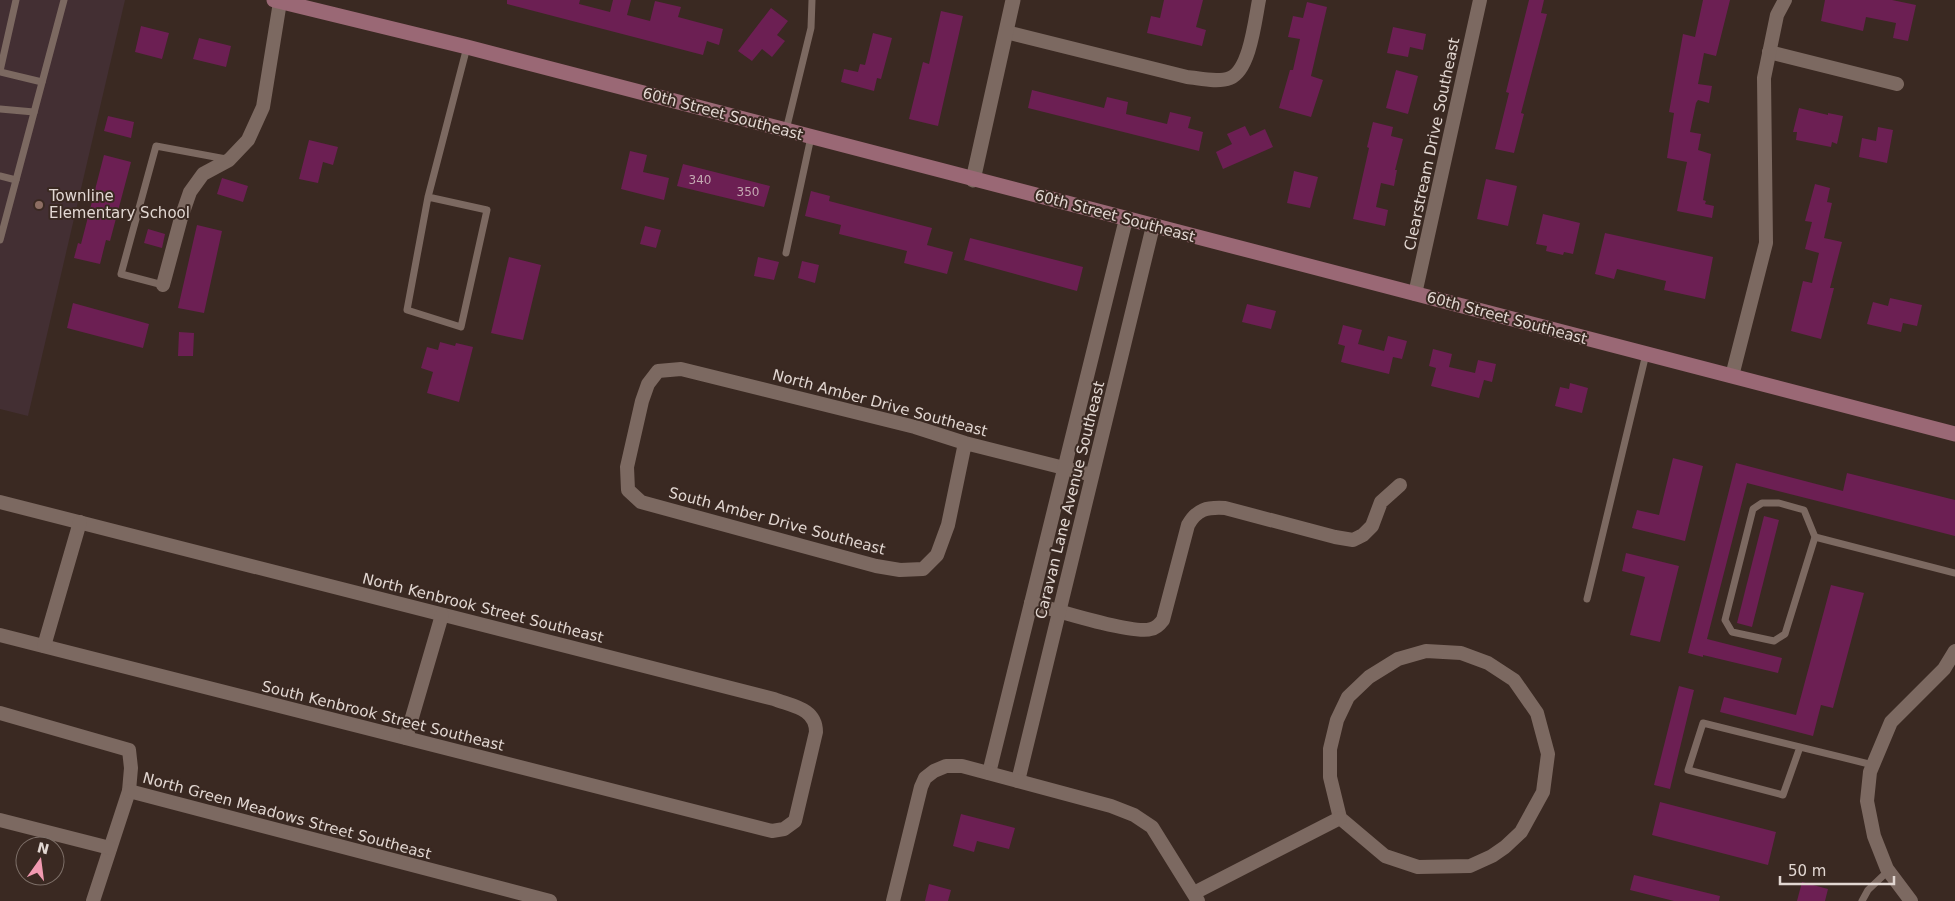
<svg xmlns="http://www.w3.org/2000/svg" width="1955" height="901" font-family="'DejaVu Sans',sans-serif">
<style>
.education{fill:#432f33}
.building{fill:#6c1f53}
.lines{fill:none;stroke-linecap:round;stroke-linejoin:round}
.service{stroke:#7c6961;stroke-width:7}
.minor{stroke:#7c6961;stroke-width:14}
.tertiary{stroke:#7c6961;stroke-width:15}
.secondary{stroke:#9a6875;stroke-width:15}
.education-dot{fill:#8d6e63;stroke:#3a2922;stroke-width:2}
.labels{text-anchor:middle;dominant-baseline:central;stroke-width:4;stroke-linejoin:round;paint-order:stroke}
.number-label{font-size:12px;fill:#c4a9b2}
.street-label{font-size:15px;fill:#e2d7d2;stroke:#3a2922}
.poi-label{font-size:15px;fill:#e2d7d2;stroke:#3a2922;text-anchor:start}
</style>
<rect width="100%" height="100%" fill="#3a2922"/>
<path class="education" d="M 0,0 L 125,0 L 28,416 L 0,409 Z"/>
<g class="building">
<path d="M 507,0 L 580,0 L 579,4 L 610,12 L 613,0 L 631,0 L 627,15 L 650,21 L 655,1 L 681,7 L 678,17 L 723,29 L 719,45 L 707,41 L 703,55 L 507,4 Z"/>
<path d="M 1164,0 L 1203,0 L 1196,27 L 1206,30 L 1202,46 L 1147,33 L 1151,16 L 1160,18 Z"/>
<path d="M 1529,0 L 1544,0 L 1541,13 L 1547,14 L 1521,113 L 1524,114 L 1514,153 L 1495,149 L 1509,93 L 1506,92 Z"/>
<path d="M 1703,0 L 1730,0 L 1716,56 L 1704,53 L 1698,84 L 1712,86 L 1709,103 L 1698,100 L 1696,103 L 1690,132 L 1701,134 L 1698,150 L 1711,154 L 1703,200 L 1706,201 L 1705,204 L 1714,206 L 1712,218 L 1677,211 L 1687,162 L 1667,158 L 1674,113 L 1669,112 L 1683,34 L 1695,37 Z"/>
<path d="M 1825,0 L 1892,0 L 1916,5 L 1908,41 L 1893,38 L 1896,23 L 1866,17 L 1863,31 L 1821,21 Z"/>
<path d="M 1307,2 L 1327,7 L 1311,76 L 1323,80 L 1311,117 L 1279,108 L 1290,70 L 1293,70 L 1300,39 L 1288,37 L 1293,16 L 1303,18 Z"/>
<path d="M 771,8 L 788,21 L 777,35 L 785,41 L 772,57 L 762,49 L 752,61 L 738,51 Z"/>
<path d="M 941,11 L 963,16 L 938,126 L 909,119 L 923,62 L 929,64 Z"/>
<path d="M 141,26 L 169,33 L 162,59 L 135,52 Z"/>
<path d="M 1393,27 L 1426,34 L 1423,50 L 1410,47 L 1408,57 L 1387,53 Z"/>
<path d="M 873,33 L 892,38 L 881,79 L 877,78 L 874,91 L 841,82 L 844,69 L 858,72 L 860,64 L 865,65 Z"/>
<path d="M 199,38 L 231,46 L 226,67 L 193,59 Z"/>
<path d="M 1396,70 L 1418,76 L 1408,114 L 1386,108 Z"/>
<path d="M 1032,90 L 1104,108 L 1107,97 L 1128,102 L 1126,114 L 1167,124 L 1170,112 L 1191,117 L 1188,128 L 1203,132 L 1199,151 L 1028,108 Z"/>
<path d="M 1799,108 L 1828,115 L 1828,113 L 1843,116 L 1837,144 L 1832,142 L 1831,147 L 1796,140 L 1797,132 L 1793,132 Z"/>
<path d="M 108,116 L 134,122 L 131,138 L 104,131 Z"/>
<path d="M 1373,122 L 1393,127 L 1391,136 L 1403,139 L 1395,170 L 1397,170 L 1394,186 L 1381,183 L 1376,207 L 1388,210 L 1385,226 L 1353,219 L 1369,148 L 1367,147 Z"/>
<path d="M 1245,126 L 1250,136 L 1265,129 L 1273,147 L 1223,169 L 1216,152 L 1232,144 L 1227,134 Z"/>
<path d="M 1878,127 L 1893,130 L 1887,163 L 1859,157 L 1862,138 L 1876,141 Z"/>
<path d="M 309,140 L 338,147 L 333,165 L 323,162 L 318,183 L 299,179 Z"/>
<path d="M 630,151 L 647,155 L 643,172 L 669,178 L 664,200 L 621,189 Z"/>
<path d="M 104,155 L 131,162 L 110,241 L 106,240 L 100,264 L 74,258 L 78,243 L 81,244 Z"/>
<path d="M 683,164 L 770,186 L 764,207 L 677,186 Z"/>
<path d="M 1294,171 L 1318,177 L 1310,208 L 1287,203 Z"/>
<path d="M 222,178 L 248,186 L 243,202 L 217,194 Z"/>
<path d="M 1486,179 L 1517,186 L 1508,226 L 1477,219 Z"/>
<path d="M 1815,184 L 1830,188 L 1827,202 L 1832,203 L 1824,238 L 1842,242 L 1830,288 L 1834,288 L 1821,339 L 1791,331 L 1803,281 L 1812,283 L 1819,253 L 1805,249 L 1812,222 L 1805,221 Z"/>
<path d="M 811,191 L 830,196 L 829,201 L 932,228 L 927,245 L 953,252 L 947,274 L 904,263 L 907,251 L 839,234 L 841,225 L 805,216 Z"/>
<path d="M 1543,214 L 1580,223 L 1573,254 L 1564,252 L 1563,255 L 1546,251 L 1547,246 L 1536,244 Z"/>
<path d="M 197,225 L 222,231 L 204,313 L 178,308 Z"/>
<path d="M 645,226 L 661,230 L 656,248 L 640,244 Z"/>
<path d="M 148,229 L 165,234 L 162,248 L 144,243 Z"/>
<path d="M 1605,233 L 1713,257 L 1705,299 L 1664,290 L 1666,281 L 1617,269 L 1614,279 L 1595,274 Z"/>
<path d="M 970,238 L 1083,267 L 1077,291 L 964,260 Z"/>
<path d="M 509,257 L 541,265 L 523,340 L 491,333 Z"/>
<path d="M 758,257 L 779,262 L 774,280 L 754,276 Z"/>
<path d="M 802,261 L 819,265 L 815,283 L 798,278 Z"/>
<path d="M 1890,298 L 1922,305 L 1917,326 L 1903,323 L 1901,332 L 1867,324 L 1873,302 L 1888,306 Z"/>
<path d="M 73,303 L 149,324 L 143,348 L 67,328 Z"/>
<path d="M 1247,304 L 1276,311 L 1271,329 L 1242,322 Z"/>
<path d="M 1343,325 L 1362,330 L 1358,344 L 1384,351 L 1388,336 L 1407,341 L 1402,359 L 1393,357 L 1389,374 L 1341,362 L 1345,346 L 1338,344 Z"/>
<path d="M 179,332 L 194,333 L 193,356 L 178,356 Z"/>
<path d="M 440,342 L 455,346 L 456,343 L 473,347 L 459,402 L 427,393 L 433,372 L 421,368 L 427,347 L 438,350 Z"/>
<path d="M 1433,349 L 1452,354 L 1449,367 L 1475,373 L 1478,360 L 1496,364 L 1492,382 L 1484,380 L 1479,398 L 1431,386 L 1436,368 L 1429,366 Z"/>
<path d="M 1570,383 L 1588,388 L 1582,413 L 1555,406 L 1560,387 L 1569,389 Z"/>
<path d="M 1673,458 L 1703,466 L 1685,541 L 1632,528 L 1637,510 L 1659,515 Z"/>
<path d="M 1736,463 L 1843,491 L 1847,473 L 1955,500 L 1955,536 L 1747,483 L 1707,639 L 1782,658 L 1778,673 L 1703,655 L 1703,657 L 1688,653 Z"/>
<path d="M 1764,516 L 1779,520 L 1752,627 L 1737,623 Z"/>
<path d="M 1626,553 L 1679,566 L 1660,642 L 1630,635 L 1645,577 L 1622,571 Z"/>
<path d="M 1831,585 L 1864,593 L 1833,708 L 1821,705 L 1813,736 L 1720,712 L 1724,697 L 1796,715 Z"/>
<path d="M 1679,686 L 1694,690 L 1670,789 L 1654,785 Z"/>
<path d="M 1660,802 L 1776,832 L 1768,865 L 1652,835 Z"/>
<path d="M 961,814 L 1015,828 L 1009,849 L 977,841 L 974,852 L 953,846 Z"/>
<path d="M 1634,875 L 1720,896 L 1719,901 L 1674,901 L 1630,890 Z"/>
<path d="M 1802,882 L 1828,889 L 1825,901 L 1797,901 Z"/>
<path d="M 929,884 L 951,890 L 948,901 L 925,901 Z"/>
</g>
<g class="lines">
<g class="service">
<path d="M 0,71 L 16,0"/>
<path d="M 0,72 L 42,82"/>
<path d="M 0,109 L 34,112"/>
<path d="M 786,130 L 811,28 L 812,0"/>
<path d="M 0,176 L 16,180"/>
<path d="M 428,197 L 487,210 L 461,327 L 407,310 L 428,197 L 467,47"/>
<path d="M 0,240 L 64,0"/>
<path d="M 786,253 L 811,137"/>
<path d="M 163,285 L 121,274 L 156,146 L 226,159"/>
<path d="M 1762,503 L 1779,503 L 1804,510 L 1815,537 L 1785,634 L 1774,641 L 1732,632 L 1725,620 L 1753,509 Z"/>
<path d="M 1815,537 L 1955,573"/>
<path d="M 1587,599 L 1646,354"/>
<path d="M 1800,747 L 1783,795 L 1688,770 L 1703,723 L 1873,765"/>
<path d="M 1862,901 L 1868,890 L 1888,871"/>
</g>
<g class="minor">
<path d="M 1006,32 L 1187,77 C 1199,78 1217,83 1230,78 C 1250,70 1255,20 1259,0"/>
<path d="M 1769,52 L 1897,84"/>
<path d="M 163,285 L 181,218 L 190,192 L 203,174 L 229,160 L 248,140 L 263,107 L 280,2"/>
<path d="M 1415,294 L 1480,0"/>
<path d="M 1732,376 L 1766,243 L 1764,78 L 1777,15 L 1785,0"/>
<path d="M 965,443 L 948,525 L 937,555 L 923,569 L 900,570 L 876,566 L 641,502 L 628,490 L 627,467 L 642,401 L 648,384 L 658,371 L 681,369 L 915,427 L 965,443 L 1092,475"/>
<path d="M 0,502 L 774,699 C 792,706 816,708 816,732 L 795,821 L 784,829 L 772,831 L 0,635"/>
<path d="M 1031,603 C 1052,609 1134,635 1151,629 C 1156,628 1160,624 1163,620 L 1188,525 C 1197,509 1207,507 1225,508 L 1335,537 L 1353,540 L 1363,535 L 1372,526 L 1381,502 L 1400,485"/>
<path d="M 44,646 L 80,522"/>
<path d="M 1426,651 L 1461,653 L 1488,663 L 1514,680 L 1537,713 L 1548,754 L 1543,792 L 1521,832 L 1505,847 L 1492,856 L 1470,866 L 1418,867 L 1385,856 L 1340,818 L 1330,777 L 1330,749 L 1337,720 L 1348,697 L 1369,677 L 1398,659 Z"/>
<path d="M 0,713 L 129,750 L 131,768 L 129,791 L 93,901"/>
<path d="M 406,738 L 442,615"/>
<path d="M 989,773 L 1126,219"/>
<path d="M 1018,781 L 1153,226"/>
<path d="M 129,791 L 550,901"/>
<path d="M 0,820 L 110,848"/>
<path d="M 1194,893 L 1340,818"/>
<path d="M 893,901 L 921,787 L 925,778 L 934,771 L 946,766 L 962,766 L 1111,806 L 1134,815 L 1152,827 L 1198,901"/>
<path d="M 1911,901 L 1887,869 L 1874,836 L 1867,801 L 1870,772 L 1891,722 L 1944,669 L 1955,651"/>
</g>
<path class="tertiary" d="M 973,180 L 1013,0"/>
<path class="secondary" d="M 274,0 L 467,47 L 1955,434"/>
</g>
<circle class="education-dot" cx="39" cy="205" r="5"/>
<g class="labels">
<g class="number-label">
<text x="700" y="180">340</text>
<text x="748" y="192">350</text>
</g>
<g class="street-label">
<text transform="translate(723 114) rotate(15)">60th Street Southeast</text>
<text transform="translate(1432 144) rotate(-78)">Clearstream Drive Southeast</text>
<text transform="translate(1115 216) rotate(15)">60th Street Southeast</text>
<text transform="translate(1507 318) rotate(15)">60th Street Southeast</text>
<text transform="translate(880 403) rotate(15)">North Amber Drive Southeast</text>
<text transform="translate(1070 500) rotate(-76)">Caravan Lane Avenue Southeast</text>
<text transform="translate(777 521) rotate(15)">South Amber Drive Southeast</text>
<text transform="translate(483 608) rotate(14)">North Kenbrook Street Southeast</text>
<text transform="translate(383 716) rotate(14)">South Kenbrook Street Southeast</text>
<text transform="translate(287 816) rotate(15)">North Green Meadows Street Southeast</text>
</g>
<g class="poi-label">
<text x="49" y="196">Townline<tspan x="49" dy="17">Elementary School</tspan></text>
</g>
</g>
<g transform="translate(40 861) rotate(14)"><circle r="24" fill="#3a2922" stroke="#7d6f68"/>
<path d="M0-4L9 19L0 12L-9 19Z" fill="#f19ab1"/>
<text y="-8" font-size="14" font-weight="bold" text-anchor="middle" fill="#e2d7d2">N</text>
</g>
<path d="M1780 876v8h114v-8" fill="none" stroke="#e2d7d2" stroke-width="2.5"/>
<text x="1788" y="876" font-size="15" fill="#e2d7d2" stroke="#3a2922" stroke-width="4" paint-order="stroke">50 m</text>
</svg>
